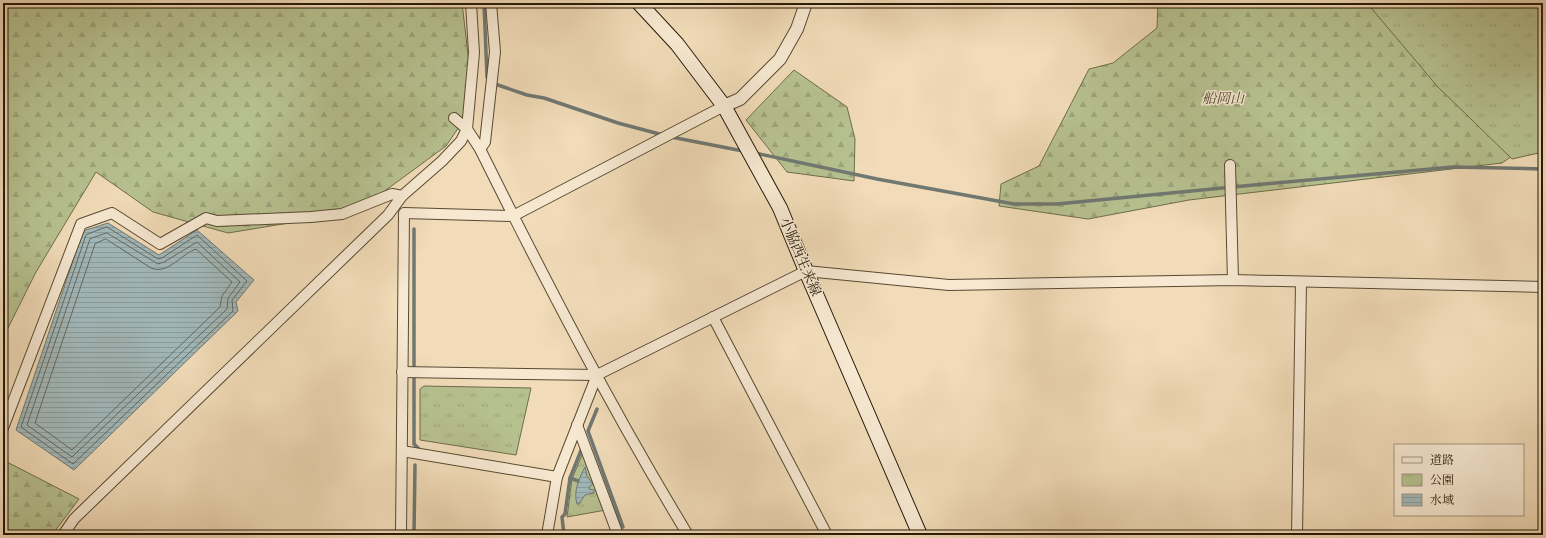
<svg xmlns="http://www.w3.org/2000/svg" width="1546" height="538" font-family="'Old Standard TT','Noto Serif JP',serif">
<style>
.forest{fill:url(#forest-firs);stroke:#6e6d4b}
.park{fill:url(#park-tufts);stroke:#6e6d4b}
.water{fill:url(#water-rules);stroke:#707872}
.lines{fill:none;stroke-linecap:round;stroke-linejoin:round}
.shore{stroke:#646860;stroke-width:1}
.stream{stroke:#707872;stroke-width:3.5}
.minor-casing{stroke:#594a32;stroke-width:12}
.tertiary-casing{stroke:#594a32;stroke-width:14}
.secondary-casing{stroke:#261906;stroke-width:16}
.minor{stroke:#f6e8d1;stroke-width:10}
.tertiary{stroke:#f6e8d1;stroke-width:12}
.secondary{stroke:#f6e8d1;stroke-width:14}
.labels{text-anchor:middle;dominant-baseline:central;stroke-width:3;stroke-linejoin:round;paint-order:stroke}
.park-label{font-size:14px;font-style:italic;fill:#524b2f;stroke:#f6e8d1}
.street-label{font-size:14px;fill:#261906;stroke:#f6e8d1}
</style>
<defs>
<pattern id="forest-firs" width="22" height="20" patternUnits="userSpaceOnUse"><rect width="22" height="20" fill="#b7c190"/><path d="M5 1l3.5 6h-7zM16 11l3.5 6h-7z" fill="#9da57b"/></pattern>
<pattern id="park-tufts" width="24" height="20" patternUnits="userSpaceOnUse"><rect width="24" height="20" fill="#b7c190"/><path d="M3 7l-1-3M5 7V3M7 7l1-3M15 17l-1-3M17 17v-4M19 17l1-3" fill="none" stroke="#9da57b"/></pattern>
<pattern id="water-rules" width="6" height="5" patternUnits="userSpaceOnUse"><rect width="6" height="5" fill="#a1b8ba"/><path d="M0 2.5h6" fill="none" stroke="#8a9e9e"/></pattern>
</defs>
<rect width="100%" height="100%" fill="#f1dbb8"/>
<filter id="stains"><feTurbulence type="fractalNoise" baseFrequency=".005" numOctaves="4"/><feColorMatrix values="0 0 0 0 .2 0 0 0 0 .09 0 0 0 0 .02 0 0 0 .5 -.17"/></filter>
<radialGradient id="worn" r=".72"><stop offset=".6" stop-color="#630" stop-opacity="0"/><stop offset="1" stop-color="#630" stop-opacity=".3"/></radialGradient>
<g class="forest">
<path d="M 3,3 L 462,3 L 474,105 L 446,146 L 356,212 L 228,233 L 153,212 L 96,172 L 36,272 L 3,338 Z"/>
<path d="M 1158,3 L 1508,3 L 1543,135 L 1502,163 L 1189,200 L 1088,219 L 999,206 L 1001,184 L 1039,166 L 1089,69 L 1113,63 L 1157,28 Z"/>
<path d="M 794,70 L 847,107 L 855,139 L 854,181 L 787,172 L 746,120 Z"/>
<path d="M 3,460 L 79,499 L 52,535 L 3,535 Z"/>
</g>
<g class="park">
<path d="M 1367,3 L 1543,3 L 1543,152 L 1512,159 L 1437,86 Z"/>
<path d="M 424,386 L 531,388 L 516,455 L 420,440 L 420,389 Z"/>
<path d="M 584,450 L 606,510 L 567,517 L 572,479 Z"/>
</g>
<g class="water">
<path d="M 108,223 L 159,255 L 197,230 L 254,280 L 236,302 L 238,311 L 74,470 L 16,430 L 83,231 Z"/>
<path d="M 585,467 L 587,476 L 593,484 L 590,486 L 589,489 L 594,490 L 594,493 L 585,495 L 579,504 L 577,504 C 573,491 579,479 585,467 Z"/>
</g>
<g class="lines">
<g class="shore">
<path d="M 107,227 L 158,259 L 162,258 L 197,235 L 247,281 L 232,300 L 233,311 L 73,464 L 21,427 L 86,235 Z"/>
<path d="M 107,233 L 158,264 L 164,262 L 197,242 L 240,282 L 228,298 L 227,309 L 72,457 L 27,425 L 90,239 Z"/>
<path d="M 106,239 L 151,268 C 168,275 181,254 196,249 L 232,282 L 222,296 L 220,307 L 72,450 L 35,423 L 95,244 Z"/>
</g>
<g class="stream">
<path d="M 484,3 L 487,77 L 492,83 L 527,95 L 544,98 L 618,123 L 663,135"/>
<path d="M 671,137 L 743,151"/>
<path d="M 755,153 L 877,179 L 1014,204 L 1057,204 L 1264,184 L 1453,167 L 1543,169"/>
<path d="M 414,229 L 414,444 L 421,451"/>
<path d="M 597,409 L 588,431 L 623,527"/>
<path d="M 570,478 L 578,481"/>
<path d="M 414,535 L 415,465"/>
<path d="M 564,535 L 562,517 L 565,514 L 570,478 L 582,448"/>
</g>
<defs>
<g id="minor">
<path d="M 454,118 L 467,129 L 480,149 C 545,280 612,410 688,535"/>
<path d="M 480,149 L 485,142 L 495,52 L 491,3"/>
<path d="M 1230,165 L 1233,280"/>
<path d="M 713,317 L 827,535"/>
<path d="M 402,372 L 597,375 L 806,271 L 949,285 L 1233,280 L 1543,287"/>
<path d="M 577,425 L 618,535"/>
<path d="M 3,428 L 81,224 L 112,213 L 160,244 L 206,218 L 217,221 L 311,217 L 342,214 L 392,194 L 402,196"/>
<path d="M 402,451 L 557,477"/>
<path d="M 63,535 L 74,519 L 388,215 L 402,196 L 442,161 L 461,141 L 467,129 L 474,53 L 471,3"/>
<path d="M 401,535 L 404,213 L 513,216 L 724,106"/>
<path d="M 547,535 L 557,477 L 597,375"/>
<path d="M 1297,535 L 1301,283"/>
</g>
<path id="tertiary" d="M 724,106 L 740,99 L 780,59 L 797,29 L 806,3"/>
<path id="secondary" d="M 639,3 L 677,44 L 724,106 L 780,208 L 806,271 L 920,535"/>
</defs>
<use href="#minor" class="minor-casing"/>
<use href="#tertiary" class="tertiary-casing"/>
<use href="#secondary" class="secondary-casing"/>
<use href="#minor" class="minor"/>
<use href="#tertiary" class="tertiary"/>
<use href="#secondary" class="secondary"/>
</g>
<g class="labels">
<g class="park-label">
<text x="1223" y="99">船岡山</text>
</g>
<g class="street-label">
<text transform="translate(800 257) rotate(67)">小脇西生来線</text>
</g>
</g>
<rect width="1546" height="538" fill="none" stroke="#f1dbb8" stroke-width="16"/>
<rect x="4" y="4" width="1538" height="530" fill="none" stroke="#261906" stroke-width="2"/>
<rect x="8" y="8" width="1530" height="522" fill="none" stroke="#261906"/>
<rect x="1394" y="444" width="130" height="72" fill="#f6e8d1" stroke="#a39580"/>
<rect x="1402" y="457" width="20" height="6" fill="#f6e8d1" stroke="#a39580"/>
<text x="1430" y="464" font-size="12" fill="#261906">道路</text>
<rect x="1402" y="474" width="20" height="12" fill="url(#park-tufts)" stroke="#a39580"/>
<text x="1430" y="484" font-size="12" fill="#261906">公園</text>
<rect x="1402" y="494" width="20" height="12" fill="url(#water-rules)" stroke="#a39580"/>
<text x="1430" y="504" font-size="12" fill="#261906">水域</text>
<rect width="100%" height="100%" filter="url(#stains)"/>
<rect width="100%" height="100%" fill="url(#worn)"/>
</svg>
